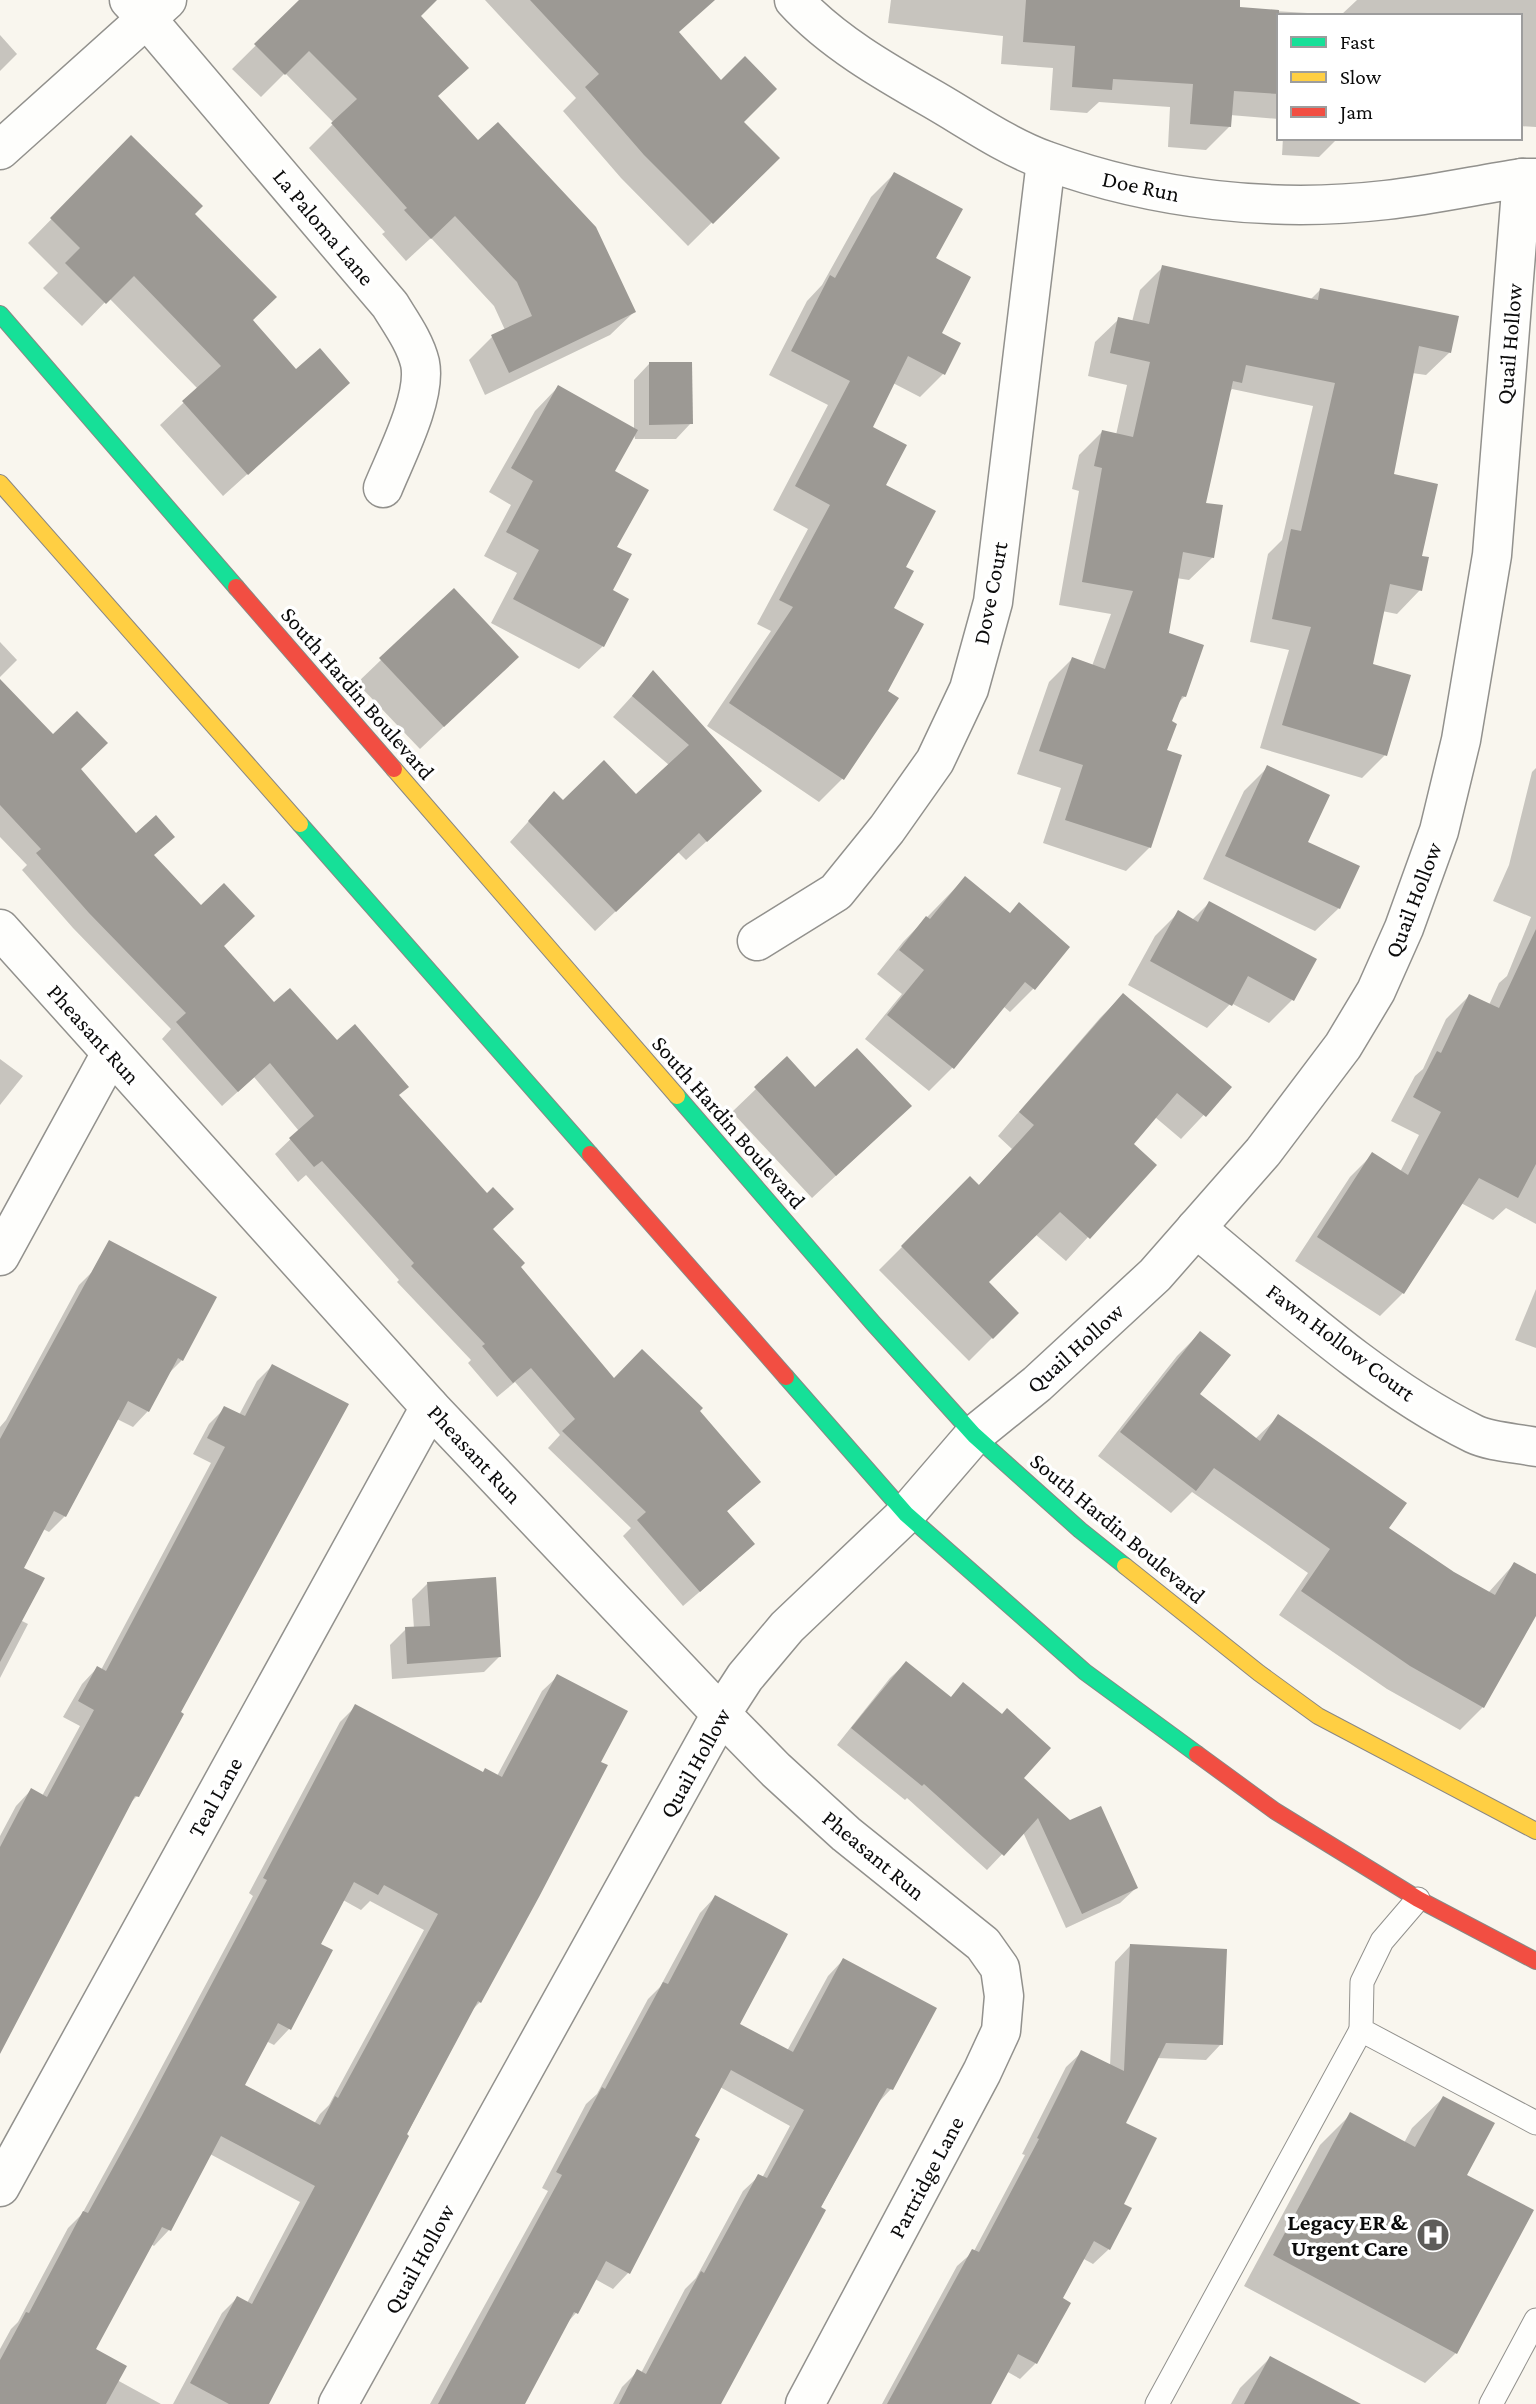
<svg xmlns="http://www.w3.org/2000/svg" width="1536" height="2404" font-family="'Crimson Pro',serif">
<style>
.shadow{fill:#0003;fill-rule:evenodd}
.building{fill:#9c9994;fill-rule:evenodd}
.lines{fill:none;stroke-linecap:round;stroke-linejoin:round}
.lane-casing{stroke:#92918d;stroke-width:25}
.street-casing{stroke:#92918d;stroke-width:41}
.fast-casing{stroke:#898784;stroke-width:18}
.slow-casing{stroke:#898784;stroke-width:18}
.jam-casing{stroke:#898784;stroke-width:18}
.lane{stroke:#fefefc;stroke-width:23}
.street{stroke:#fefefc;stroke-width:38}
.fast{stroke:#16e098;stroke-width:16}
.slow{stroke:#ffcf43;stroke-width:16}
.jam{stroke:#f24e42;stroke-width:16}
.labels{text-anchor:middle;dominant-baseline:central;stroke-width:7;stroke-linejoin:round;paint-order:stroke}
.street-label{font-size:23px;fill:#0b0b0b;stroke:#fff}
.poi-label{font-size:23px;font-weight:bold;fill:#0b0b0b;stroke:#fff;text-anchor:end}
</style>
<rect width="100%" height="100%" fill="#f9f6ee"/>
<g class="shadow">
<path d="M 302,0 L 414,0 L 437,97 L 634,312 L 610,335 L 485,395 L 469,360 L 492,337 L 505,330 L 494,306 L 431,238 L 406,261 L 382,234 L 385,232 L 309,148 L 334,123 L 285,73 L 261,97 L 232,69 Z"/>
<path d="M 485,0 L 695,0 L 678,33 L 742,122 L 777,158 L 688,246 L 621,178 L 563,111 L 576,98 Z"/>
<path d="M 891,0 L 1239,0 L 1238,9 L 1341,15 L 1357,0 L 1536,0 L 1536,127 L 1520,126 L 1520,16 L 1279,16 L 1279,119 L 1230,115 L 1229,127 L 1206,150 L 1168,147 L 1170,107 L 1099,102 L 1087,113 L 1050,110 L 1053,68 L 1001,64 L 1003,36 L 888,23 Z"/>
<path d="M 0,35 L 17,54 L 0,71 Z"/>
<path d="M 131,138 L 193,214 L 251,320 L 296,371 L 348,383 L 223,496 L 160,425 L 198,389 L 109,298 L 82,326 L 43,288 L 58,273 L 28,243 Z"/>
<path d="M 1283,138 L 1338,138 L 1319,157 L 1282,155 Z"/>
<path d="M 894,174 L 934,259 L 943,374 L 920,397 L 893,383 L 871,428 L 904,568 L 842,779 L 819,802 L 707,726 L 771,631 L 757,624 L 808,529 L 773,510 L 828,405 L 769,375 L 807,301 L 822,285 L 871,197 Z"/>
<path d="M 1163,267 L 1310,300 L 1321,289 L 1450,352 L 1426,375 L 1412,373 L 1391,475 L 1419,557 L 1420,590 L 1397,614 L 1382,611 L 1371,665 L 1385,755 L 1362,778 L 1260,748 L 1289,650 L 1250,642 L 1268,554 L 1282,540 L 1313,406 L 1232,389 L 1228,394 L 1204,504 L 1213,557 L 1189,580 L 1176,578 L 1167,634 L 1185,696 L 1177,704 L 1170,722 L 1150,847 L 1126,871 L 1043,843 L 1061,788 L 1017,774 L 1049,682 L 1072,659 L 1092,666 L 1111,614 L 1059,605 L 1079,491 L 1072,489 L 1079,455 L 1102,432 L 1116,435 L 1127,385 L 1088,376 L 1095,342 L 1119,319 L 1132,322 L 1140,290 Z"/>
<path d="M 649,364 L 691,423 L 676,439 L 635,439 L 634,433 L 613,472 L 615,548 L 603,646 L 579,669 L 491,623 L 517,573 L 484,556 L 511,505 L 489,492 L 535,411 L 558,387 L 634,430 L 634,380 Z"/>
<path d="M 454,590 L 493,680 L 420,749 L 357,683 Z"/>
<path d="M 0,642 L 17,660 L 0,677 Z"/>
<path d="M 653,673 L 740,811 L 686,860 L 678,852 L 595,931 L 510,842 L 554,793 L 563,803 L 636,796 L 669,765 L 613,717 Z"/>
<path d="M 0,682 L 153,856 L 222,946 L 274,1005 L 336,1042 L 397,1096 L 519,1267 L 613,1380 L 698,1411 L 743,1497 L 726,1512 L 738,1559 L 683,1606 L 623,1536 L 631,1528 L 548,1448 L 560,1435 L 515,1382 L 497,1397 L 468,1363 L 471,1360 L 397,1282 L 399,1280 L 306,1175 L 298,1182 L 275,1154 L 299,1131 L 254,1077 L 222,1106 L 162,1039 L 171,1029 L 73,928 L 22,870 L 27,865 L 0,837 Z"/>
<path d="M 1267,768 L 1339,908 L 1315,931 L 1203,879 L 1244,791 Z"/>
<path d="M 1536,768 L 1536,1224 L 1506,1208 L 1493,1220 L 1461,1203 L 1403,1293 L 1380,1316 L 1295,1261 L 1350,1177 L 1373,1154 L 1400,1172 L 1419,1135 L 1391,1121 L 1415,1076 L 1423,1069 L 1446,1019 L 1469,996 L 1489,1005 L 1499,983 L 1507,976 L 1531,917 L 1493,901 L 1509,865 L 1532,772 Z"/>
<path d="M 965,878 L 1034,988 L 1010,1012 L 1003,1006 L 952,1068 L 929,1091 L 865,1039 L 902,994 L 877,974 L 903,942 Z"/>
<path d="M 1209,903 L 1292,1000 L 1269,1023 L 1231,1003 L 1207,1028 L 1128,985 L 1155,936 L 1178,913 L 1192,920 Z"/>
<path d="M 1123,995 L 1229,1088 L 1181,1139 L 1155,1117 L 1131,1144 L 1154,1165 L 1066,1261 L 1035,1234 L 987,1282 L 1017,1313 L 969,1361 L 879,1270 L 970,1179 L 978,1186 L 1012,1149 L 998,1136 L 1100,1018 Z"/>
<path d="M 0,1059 L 23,1076 L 0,1105 Z"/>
<path d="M 787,1059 L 815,1089 L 886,1129 L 812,1198 L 732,1112 Z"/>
<path d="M 91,1273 L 182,1360 L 168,1374 L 148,1411 L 133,1427 L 117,1419 L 65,1516 L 49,1532 L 43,1529 L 22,1568 L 20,1620 L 28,1624 L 0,1678 L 0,1427 L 6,1420 L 79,1285 Z"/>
<path d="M 1536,1289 L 1536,1348 L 1515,1340 Z"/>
<path d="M 1200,1333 L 1198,1394 L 1255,1439 L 1279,1416 L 1387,1528 L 1453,1574 L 1488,1593 L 1514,1564 L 1536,1576 L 1536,1612 L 1483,1707 L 1460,1730 L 1387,1689 L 1279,1615 L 1308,1573 L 1192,1492 L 1171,1513 L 1098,1456 L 1177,1356 Z"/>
<path d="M 272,1366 L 178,1713 L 137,1796 L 128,1805 L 0,2052 L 0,1836 L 16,1806 L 31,1790 L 42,1796 L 80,1726 L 63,1717 L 82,1684 L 97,1668 L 101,1670 L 211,1463 L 193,1454 L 209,1424 L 225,1408 L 239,1415 L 257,1381 Z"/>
<path d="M 427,1584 L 500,1656 L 484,1672 L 392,1679 L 390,1645 L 406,1629 L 414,1629 L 412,1599 Z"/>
<path d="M 906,1663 L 950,1699 L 1022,1778 L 1136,1888 L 1120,1903 L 1066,1928 L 1023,1832 L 987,1870 L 907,1798 L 905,1800 L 837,1745 L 890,1678 Z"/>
<path d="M 558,1676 L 480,2002 L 471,2011 L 267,2404 L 173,2404 L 222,2313 L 237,2298 L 247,2303 L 300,2202 L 210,2154 L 169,2230 L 154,2246 L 151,2244 L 94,2350 L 117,2380 L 161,2404 L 0,2404 L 0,2349 L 11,2329 L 18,2322 L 68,2228 L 82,2214 L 126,2134 L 253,1896 L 249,1893 L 340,1722 L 356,1706 L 482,1773 L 497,1776 L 542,1691 ZM 343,1900 L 361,1910 L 370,1901 L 424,1930 L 329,2105 L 320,2114 L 314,2124 L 242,2086 L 266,2041 L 274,2045 L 289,2029 L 331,1951 L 319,1945 Z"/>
<path d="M 715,1897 L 738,2024 L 787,2051 L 828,1976 L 843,1960 L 934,2009 L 891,2089 L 876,2105 L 715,2404 L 613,2404 L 622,2387 L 638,2371 L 641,2373 L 685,2289 L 696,2278 L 743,2191 L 759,2176 L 762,2178 L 790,2126 L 720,2087 L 692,2137 L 697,2140 L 628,2273 L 613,2289 L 595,2279 L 576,2313 L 566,2324 L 523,2404 L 430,2404 L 548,2191 L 542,2188 L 586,2104 L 597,2094 L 648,1999 L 660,1987 L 700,1913 Z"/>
<path d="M 1130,1946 L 1221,2044 L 1206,2060 L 1157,2058 L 1124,2123 L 1109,2249 L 1093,2264 L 1082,2258 L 1061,2299 L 1036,2363 L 1020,2379 L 1006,2371 L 989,2404 L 882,2404 L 957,2266 L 974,2251 L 1025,2155 L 1022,2154 L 1066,2067 L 1082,2052 L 1110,2066 L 1115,1962 Z"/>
<path d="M 1443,2098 L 1465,2176 L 1456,2353 L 1425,2383 L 1244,2286 L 1320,2145 L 1350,2115 L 1404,2143 L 1412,2128 Z"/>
<path d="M 1270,2358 L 1358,2404 L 1231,2404 L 1240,2388 Z"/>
</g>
<g class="building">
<path d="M 299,0 L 437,0 L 421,16 L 469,68 L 438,96 L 478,140 L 498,122 L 596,227 L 636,312 L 509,373 L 491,335 L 532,316 L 517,282 L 455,216 L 431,239 L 404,210 L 407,208 L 331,123 L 357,99 L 309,51 L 285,75 L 254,44 Z"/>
<path d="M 530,0 L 715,0 L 679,32 L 721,80 L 745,56 L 777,89 L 744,122 L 780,158 L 713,224 L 644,155 L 585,87 L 599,74 Z"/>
<path d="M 1026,0 L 1240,0 L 1240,7 L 1279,10 L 1279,94 L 1234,91 L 1231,127 L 1190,124 L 1193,84 L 1113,79 L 1112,90 L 1072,87 L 1075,46 L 1023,42 Z"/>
<path d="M 131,135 L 203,206 L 195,214 L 277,297 L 253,320 L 296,369 L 320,348 L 350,383 L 248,475 L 182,401 L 221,366 L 134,276 L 106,304 L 65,263 L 80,248 L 50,218 Z"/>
<path d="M 894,172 L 963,209 L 936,258 L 971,277 L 942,333 L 961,343 L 945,375 L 908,356 L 873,427 L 907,445 L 886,485 L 936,511 L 906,567 L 914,571 L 894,608 L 924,624 L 888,691 L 899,698 L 844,780 L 729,703 L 793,607 L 779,600 L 830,505 L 795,486 L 850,381 L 791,351 L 830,275 L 835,278 Z"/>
<path d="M 1162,265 L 1318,300 L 1320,288 L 1459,316 L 1451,353 L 1419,346 L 1394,474 L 1438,484 L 1422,556 L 1429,557 L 1422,591 L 1390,584 L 1373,664 L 1411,675 L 1387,756 L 1282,725 L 1311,627 L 1272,619 L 1291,529 L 1301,531 L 1335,383 L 1246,365 L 1242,383 L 1233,381 L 1206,503 L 1223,505 L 1214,558 L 1183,552 L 1169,633 L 1204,645 L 1186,697 L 1182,696 L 1172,721 L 1177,724 L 1167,750 L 1182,755 L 1151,848 L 1065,820 L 1083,765 L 1039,751 L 1072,657 L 1105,669 L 1133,591 L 1082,582 L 1102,468 L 1094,466 L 1102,430 L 1133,437 L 1150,362 L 1110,353 L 1118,317 L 1149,324 Z"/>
<path d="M 649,362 L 692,362 L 693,424 L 649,425 Z"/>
<path d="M 558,385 L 638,430 L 615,471 L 649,490 L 617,547 L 632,554 L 613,590 L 629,599 L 604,647 L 513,599 L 539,550 L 506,532 L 533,481 L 511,468 Z"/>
<path d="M 454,588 L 519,657 L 444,727 L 379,658 Z"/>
<path d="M 653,670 L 762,791 L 707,842 L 699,833 L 616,912 L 528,821 L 554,791 L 563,800 L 604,760 L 636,794 L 689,745 L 632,696 Z"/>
<path d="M 0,679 L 53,734 L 77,711 L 108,743 L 81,769 L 136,833 L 156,815 L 175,837 L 154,855 L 201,905 L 224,883 L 255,916 L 224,946 L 274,1002 L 290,988 L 337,1040 L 355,1024 L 409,1087 L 399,1095 L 487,1193 L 493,1187 L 514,1209 L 493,1229 L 525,1263 L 521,1267 L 614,1378 L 642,1349 L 703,1408 L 700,1411 L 761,1482 L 727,1511 L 755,1544 L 700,1592 L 637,1520 L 646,1512 L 562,1431 L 575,1419 L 531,1368 L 513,1383 L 482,1346 L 485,1344 L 411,1266 L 414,1263 L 322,1161 L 314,1167 L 289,1138 L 314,1116 L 270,1063 L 238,1092 L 176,1022 L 186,1013 L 89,913 L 36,853 L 41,849 L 0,805 Z"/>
<path d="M 1267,765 L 1330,795 L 1308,842 L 1360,866 L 1340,909 L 1225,856 Z"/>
<path d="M 965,876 L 1010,913 L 1019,902 L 1070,947 L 1035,990 L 1025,982 L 954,1069 L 887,1015 L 924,970 L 899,950 L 926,916 L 930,919 Z"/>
<path d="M 1209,901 L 1317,959 L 1294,1001 L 1248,976 L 1232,1006 L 1150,961 L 1178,910 L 1198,922 Z"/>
<path d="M 1536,929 L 1536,1164 L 1518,1198 L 1479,1178 L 1404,1294 L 1317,1237 L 1372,1152 L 1408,1175 L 1441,1112 L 1413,1097 L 1437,1051 L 1441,1053 L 1469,994 L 1499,1008 Z"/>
<path d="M 1123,993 L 1232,1087 L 1206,1117 L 1177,1093 L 1134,1144 L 1157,1165 L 1090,1239 L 1060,1212 L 989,1282 L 1019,1313 L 993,1339 L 901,1246 L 970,1176 L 979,1185 L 1034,1125 L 1019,1112 Z"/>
<path d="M 857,1048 L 912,1106 L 836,1176 L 754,1087 L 787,1056 L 815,1087 Z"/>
<path d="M 109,1240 L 217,1297 L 183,1361 L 178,1358 L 149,1412 L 128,1401 L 66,1517 L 54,1511 L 24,1568 L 45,1578 L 0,1662 L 0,1439 Z"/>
<path d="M 1200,1331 L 1231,1355 L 1200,1394 L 1260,1441 L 1278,1414 L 1407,1503 L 1389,1528 L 1454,1572 L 1495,1595 L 1514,1562 L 1536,1574 L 1536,1616 L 1484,1708 L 1410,1666 L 1301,1591 L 1330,1549 L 1214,1468 L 1196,1491 L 1120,1432 Z"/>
<path d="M 272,1364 L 349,1404 L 181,1712 L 184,1714 L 139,1797 L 135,1796 L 0,2054 L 0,1847 L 31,1788 L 47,1797 L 94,1710 L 78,1701 L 97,1666 L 106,1671 L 225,1447 L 207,1438 L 224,1406 L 245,1416 Z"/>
<path d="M 496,1577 L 501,1657 L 407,1664 L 405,1627 L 430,1626 L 427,1582 Z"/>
<path d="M 906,1661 L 951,1697 L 963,1682 L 1002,1714 L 1007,1708 L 1051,1748 L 1024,1778 L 1070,1820 L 1101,1806 L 1138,1888 L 1082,1914 L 1038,1818 L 1004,1856 L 924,1784 L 922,1786 L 851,1728 Z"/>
<path d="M 557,1674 L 628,1711 L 601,1762 L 608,1765 L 539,1897 L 481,2003 L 478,2001 L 407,2134 L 409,2136 L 269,2404 L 229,2404 L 190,2383 L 237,2296 L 252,2304 L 315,2186 L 221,2136 L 171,2231 L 162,2227 L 96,2349 L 127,2366 L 106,2404 L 0,2404 L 0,2360 L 26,2312 L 29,2313 L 83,2211 L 88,2213 L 141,2117 L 267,1880 L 263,1878 L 355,1704 L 483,1772 L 485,1768 L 502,1777 ZM 354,1882 L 378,1895 L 384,1885 L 438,1914 L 338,2098 L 335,2096 L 320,2125 L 245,2085 L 278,2023 L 291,2030 L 333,1950 L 321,1944 Z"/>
<path d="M 715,1895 L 788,1934 L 740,2024 L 793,2052 L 843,1958 L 937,2008 L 893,2090 L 887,2088 L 821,2207 L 826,2210 L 721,2404 L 619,2404 L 637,2369 L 646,2374 L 701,2271 L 704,2273 L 758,2174 L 767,2178 L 804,2110 L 731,2070 L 695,2136 L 700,2139 L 630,2274 L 606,2261 L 578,2314 L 574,2312 L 525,2404 L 438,2404 L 562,2175 L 556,2172 L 602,2087 L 605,2089 L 663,1982 L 668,1984 Z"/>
<path d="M 1130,1944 L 1227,1949 L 1223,2045 L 1166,2043 L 1126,2123 L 1157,2138 L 1124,2204 L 1132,2208 L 1110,2250 L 1094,2241 L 1063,2298 L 1071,2303 L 1037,2364 L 1018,2354 L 991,2404 L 887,2404 L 972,2249 L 979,2252 L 1039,2139 L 1037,2138 L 1081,2050 L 1124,2071 Z"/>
<path d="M 1443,2096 L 1495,2123 L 1467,2175 L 1534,2210 L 1457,2354 L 1273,2255 L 1350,2112 L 1415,2147 Z"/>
<path d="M 1270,2356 L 1361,2404 L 1244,2404 Z"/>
</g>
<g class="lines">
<defs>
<g id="lane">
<path d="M 1418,1899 L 1382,1941 L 1362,1982 L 1361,2030 L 1536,2123"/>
<path d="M 1157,2404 L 1361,2030"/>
<path d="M 1491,2404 L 1536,2320"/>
</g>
<g id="street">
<path d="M 129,0 L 146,18 L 390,305 C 401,323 415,342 420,363 C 427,397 396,456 383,488"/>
<path d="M 794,0 C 832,42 887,73 936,101 C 972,122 1008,147 1047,161 C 1155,200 1273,213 1386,200 C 1432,195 1477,185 1522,178 L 1536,178"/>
<path d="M 0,150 L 167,0"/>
<path d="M 0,929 L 430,1407 L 721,1714 L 776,1770 L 846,1834 L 983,1944 L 1000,1968 L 1004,1996 L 1001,2031 L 982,2072 L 805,2404"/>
<path d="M 757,941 L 836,892 L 887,829 L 935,761 L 969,689 L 993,602 L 1046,161"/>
<path d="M 1196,1228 C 1281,1298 1374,1385 1474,1434 C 1491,1442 1517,1443 1536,1447"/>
<path d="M 0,1256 L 111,1053"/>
<path d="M 0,2187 L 430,1407"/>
<path d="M 338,2404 L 721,1714 L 745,1677 L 787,1627 L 906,1514 L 974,1435 L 1037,1384 L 1155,1275 L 1263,1152 L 1343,1046 L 1376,991 L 1404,928 L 1439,831 L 1461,740 L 1492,555 L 1522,178"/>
</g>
<g id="fast">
<path d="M 0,314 L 236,587"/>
<path d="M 300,824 L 590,1154"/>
<path d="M 677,1096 L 873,1323 L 974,1435 L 1080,1530 L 1125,1566"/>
<path d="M 786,1377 L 906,1514 L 1085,1672 L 1197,1754"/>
</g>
<g id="slow">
<path d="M 0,483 L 300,824"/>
<path d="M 394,769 L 677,1096"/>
<path d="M 1125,1566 L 1259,1673 L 1318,1716 L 1536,1831"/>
</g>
<g id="jam">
<path d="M 236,587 L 394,769"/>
<path d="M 590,1154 L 786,1377"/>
<path d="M 1197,1754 L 1275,1811 L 1418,1899 L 1536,1961"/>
</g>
</defs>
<use href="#lane" class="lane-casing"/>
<use href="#street" class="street-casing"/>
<use href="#fast" class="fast-casing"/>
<use href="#slow" class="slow-casing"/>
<use href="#jam" class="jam-casing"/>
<use href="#lane" class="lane"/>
<use href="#street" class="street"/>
<use href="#fast" class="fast"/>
<use href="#slow" class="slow"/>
<use href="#jam" class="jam"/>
</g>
<defs>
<symbol id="hospital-disc" viewBox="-11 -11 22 22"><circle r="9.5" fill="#5e5d5a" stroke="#fff"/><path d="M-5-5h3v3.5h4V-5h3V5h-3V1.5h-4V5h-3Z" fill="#fff"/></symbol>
</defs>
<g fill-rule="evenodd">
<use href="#hospital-disc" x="1414" y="2216" width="38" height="38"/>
</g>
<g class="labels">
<g class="street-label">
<text transform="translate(1141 186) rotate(12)">Doe Run</text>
<text transform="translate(324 227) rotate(50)">La Paloma Lane</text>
<text transform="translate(1509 344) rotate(-85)">Quail Hollow</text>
<text transform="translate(990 593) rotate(-79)">Dove Court</text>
<text transform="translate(358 693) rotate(49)">South Hardin Boulevard</text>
<text transform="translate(1413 900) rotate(-69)">Quail Hollow</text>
<text transform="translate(94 1034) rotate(48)">Pheasant Run</text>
<text transform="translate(729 1122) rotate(49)">South Hardin Boulevard</text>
<text transform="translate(1341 1342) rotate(37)">Fawn Hollow Court</text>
<text transform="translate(1075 1348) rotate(-42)">Quail Hollow</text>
<text transform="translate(475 1454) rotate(47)">Pheasant Run</text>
<text transform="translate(1118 1528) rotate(40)">South Hardin Boulevard</text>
<text transform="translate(695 1763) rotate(-61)">Quail Hollow</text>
<text transform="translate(215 1797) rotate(-61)">Teal Lane</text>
<text transform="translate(874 1855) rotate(40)">Pheasant Run</text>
<text transform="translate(926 2177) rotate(-62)">Partridge Lane</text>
<text transform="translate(419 2259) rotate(-61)">Quail Hollow</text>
</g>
<g class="poi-label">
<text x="1408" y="2222">Legacy ER &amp;<tspan x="1408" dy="26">Urgent Care</tspan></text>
</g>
</g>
<rect x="1277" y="14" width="245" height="126" fill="#ffffff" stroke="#9d9d9d" stroke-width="2"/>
<rect x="1291" y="37" width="35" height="10" fill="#16e098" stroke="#9d9d9d" stroke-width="2"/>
<text x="1340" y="49" font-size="21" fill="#0b0b0b">Fast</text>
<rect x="1291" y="72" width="35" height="10" fill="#ffcf43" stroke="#9d9d9d" stroke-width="2"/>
<text x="1340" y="84" font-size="21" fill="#0b0b0b">Slow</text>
<rect x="1291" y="107" width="35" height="10" fill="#f24e42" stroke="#9d9d9d" stroke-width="2"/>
<text x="1340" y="119" font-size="21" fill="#0b0b0b">Jam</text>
</svg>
